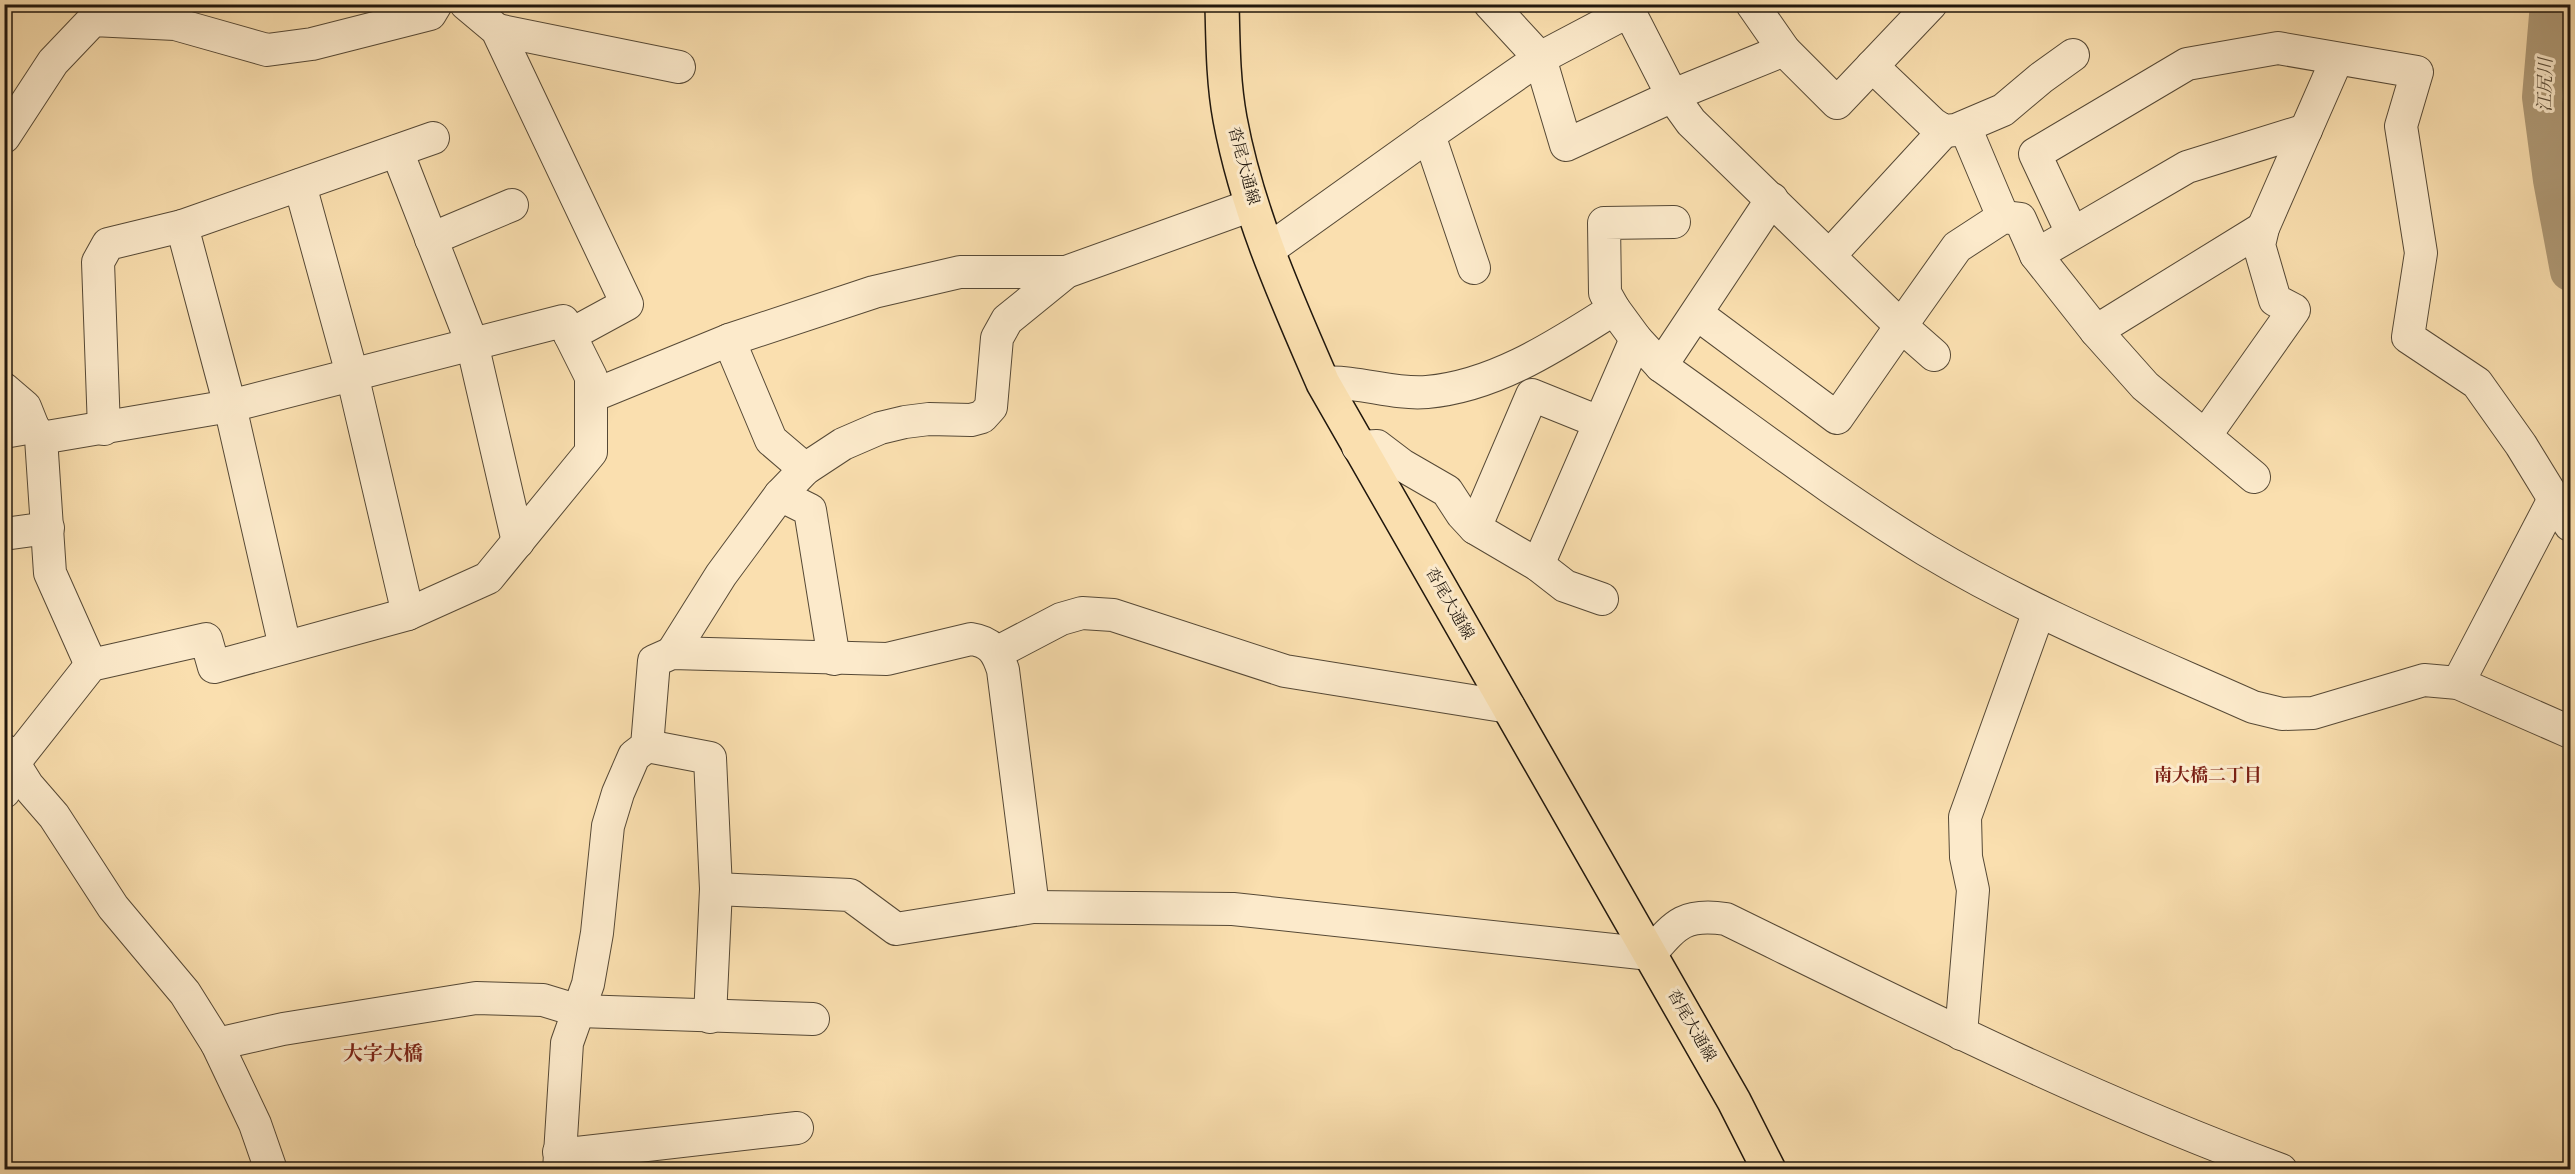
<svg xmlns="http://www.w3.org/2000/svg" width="2575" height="1174" font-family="'Old Standard TT','Noto Serif JP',serif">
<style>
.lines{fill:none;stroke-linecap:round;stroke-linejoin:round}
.river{stroke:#b09b78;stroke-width:40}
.minor-casing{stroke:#564936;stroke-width:34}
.major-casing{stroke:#20170d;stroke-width:36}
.minor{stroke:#fceacb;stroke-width:32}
.major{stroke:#fadfaf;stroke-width:33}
.labels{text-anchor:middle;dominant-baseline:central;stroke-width:6;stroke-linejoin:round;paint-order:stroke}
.street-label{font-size:16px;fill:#20170d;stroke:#fceacb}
.water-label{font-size:18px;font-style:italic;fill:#5a4c38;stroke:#fceacb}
.neighbourhood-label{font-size:18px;font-weight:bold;fill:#7a1f14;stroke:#fceacb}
.quarter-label{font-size:20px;font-weight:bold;fill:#7a1f14;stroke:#fceacb}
</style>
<rect width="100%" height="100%" fill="#fadfaf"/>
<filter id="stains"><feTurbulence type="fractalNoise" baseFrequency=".00333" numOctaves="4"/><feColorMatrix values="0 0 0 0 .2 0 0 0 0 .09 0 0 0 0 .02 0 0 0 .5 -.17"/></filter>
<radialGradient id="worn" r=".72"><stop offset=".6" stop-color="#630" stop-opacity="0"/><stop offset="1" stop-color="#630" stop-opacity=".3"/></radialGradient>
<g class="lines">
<path class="river" d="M 2550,4 L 2542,97 L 2553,180 L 2570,271"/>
<defs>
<g id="minor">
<path d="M 466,4 L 497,30 L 627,304 L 570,335"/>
<path d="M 1490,4 L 1540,58 L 1566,145 L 1688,89 L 1784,50"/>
<path d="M 1752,4 L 1784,50 L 1837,103 L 1931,4"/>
<path d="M 497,30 L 679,67"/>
<path d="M 1872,66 L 1933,124 L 1944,131 L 1956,130 L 2003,110 L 2041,78 L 2073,55"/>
<path d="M 1965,127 L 2003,217"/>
<path d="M 1429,135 L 1474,268"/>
<path d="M 4,137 L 53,62 L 93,20 L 175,24 L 267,50 L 312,44 L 430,14 L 436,4"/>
<path d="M 397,151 L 472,343 L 518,542"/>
<path d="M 300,185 L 352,374 L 408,614"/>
<path d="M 2072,233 L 2035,154 L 2187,64 L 2278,48 L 2417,72 L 2401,126 L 2421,253 L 2408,337 L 2477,383 L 2521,445 L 2570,525"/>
<path d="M 431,239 L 512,205"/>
<path d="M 1268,250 L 1429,135 L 1540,58 L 1629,11 L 1673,97 L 1691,122 L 1901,326 L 1957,247 L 2003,217 L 2020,219 L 2036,255"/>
<path d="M 1830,255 L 1944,131"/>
<path d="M 1614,309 L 1605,293 L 1604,223 L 1674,222"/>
<path d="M 1697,314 L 1837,418 L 1901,326 L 1934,355"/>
<path d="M 2096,331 L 2263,228"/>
<path d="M 729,340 L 771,440 L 805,469"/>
<path d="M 1661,366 L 1772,199"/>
<path d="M 1323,383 C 1358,380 1392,395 1427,392 C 1496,386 1557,345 1614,309 L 1636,339 L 1661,366 C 1749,428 1834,494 1926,550 C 2029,612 2143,658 2253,707 L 2282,714 L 2313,713 L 2424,680 L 2458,683 L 2570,732"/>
<path d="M 4,389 L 25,407 L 33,427 L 41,438 L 50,573 L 91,665"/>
<path d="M 592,396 L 729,340 L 874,292 L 960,272 L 1066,272"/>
<path d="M 104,429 L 98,262 L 108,244 L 182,226"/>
<path d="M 4,432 L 33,427"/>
<path d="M 2205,436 L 2294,310 L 2275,300 L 2259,245 L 2263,228 L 2337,59"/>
<path d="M 1358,447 L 1377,446 L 1402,465 L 1447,491 L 1462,514 L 1475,528 L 1538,565 L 1565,586 L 1602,599"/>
<path d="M 2254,477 L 2145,386 L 2096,331 L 2036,255 L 2187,167 L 2306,130"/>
<path d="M 780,495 L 810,510 L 834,659"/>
<path d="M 1475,528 L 1532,395 L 1599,422"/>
<path d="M 4,534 L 48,528"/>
<path d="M 1538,565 L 1636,339"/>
<path d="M 285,647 L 230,406 L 182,226 L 433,138"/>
<path d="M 998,652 L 1061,619 L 1082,613 L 1113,615 L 1285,671 L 1509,707"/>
<path d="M 672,653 L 721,575 L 780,495 L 805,469 L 843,444 L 880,428 L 905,422 L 929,419 L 971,420 L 982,417 L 991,407 L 997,338 L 1007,320 L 1066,272 L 1252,205"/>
<path d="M 2458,683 L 2554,499"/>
<path d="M 647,746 L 710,758 L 716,889 L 710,1017"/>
<path d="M 6,751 L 28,786 L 54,816 L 113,907 L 185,993 L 217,1044 L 255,1124 L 271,1170"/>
<path d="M 4,792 L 13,764 L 91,665 L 206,639 L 214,667 L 408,614 L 488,578 L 591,452 L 591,377 L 563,321 L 230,406 L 41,438"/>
<path d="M 1033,907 L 1233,909 L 1650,954 C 1676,924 1684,913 1726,919 C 1908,1008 2090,1100 2281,1170"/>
<path d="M 1961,1034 L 1973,890 L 1966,857 L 1965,817 L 2039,611"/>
<path d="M 217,1044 L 283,1029 L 476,998 L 543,1000 L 579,1011 L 813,1019"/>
<path d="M 559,1152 L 577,1153 L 797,1128"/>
<path d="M 559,1170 L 567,1043 L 588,984 L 597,933 L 608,826 L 618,793 L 634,756 L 647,746 L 654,661 L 672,653 L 887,659 L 971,639 C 991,642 997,651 1003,670 L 1033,907 L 896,929 L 850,895 L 716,889"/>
</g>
<path id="major" d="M 1222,4 C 1223,43 1223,81 1230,119 C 1247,211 1286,298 1323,383 L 1734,1101 L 1769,1170"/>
</defs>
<use href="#minor" class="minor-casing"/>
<use href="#major" class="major-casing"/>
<use href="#minor" class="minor"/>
<use href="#major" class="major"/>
</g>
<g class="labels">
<g class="street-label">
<text transform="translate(1243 166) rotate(75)">沓尾大通線</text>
<text transform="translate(1449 604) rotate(60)">沓尾大通線</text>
<text transform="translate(1691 1026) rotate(60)">沓尾大通線</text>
</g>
<g class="water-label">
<text transform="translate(2546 85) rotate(-89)">江尻川</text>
</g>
<g class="neighbourhood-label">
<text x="2208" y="776">南大橋二丁目</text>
</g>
<g class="quarter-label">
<text x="383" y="1055">大字大橋</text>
</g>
</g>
<rect width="2575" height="1174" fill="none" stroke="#fadfaf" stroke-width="24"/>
<rect x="6" y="6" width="2563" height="1162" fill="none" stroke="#20170d" stroke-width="3"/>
<rect x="12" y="12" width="2551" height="1150" fill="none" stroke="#20170d" stroke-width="1.5"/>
<rect width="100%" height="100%" filter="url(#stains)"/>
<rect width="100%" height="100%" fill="url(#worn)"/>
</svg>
